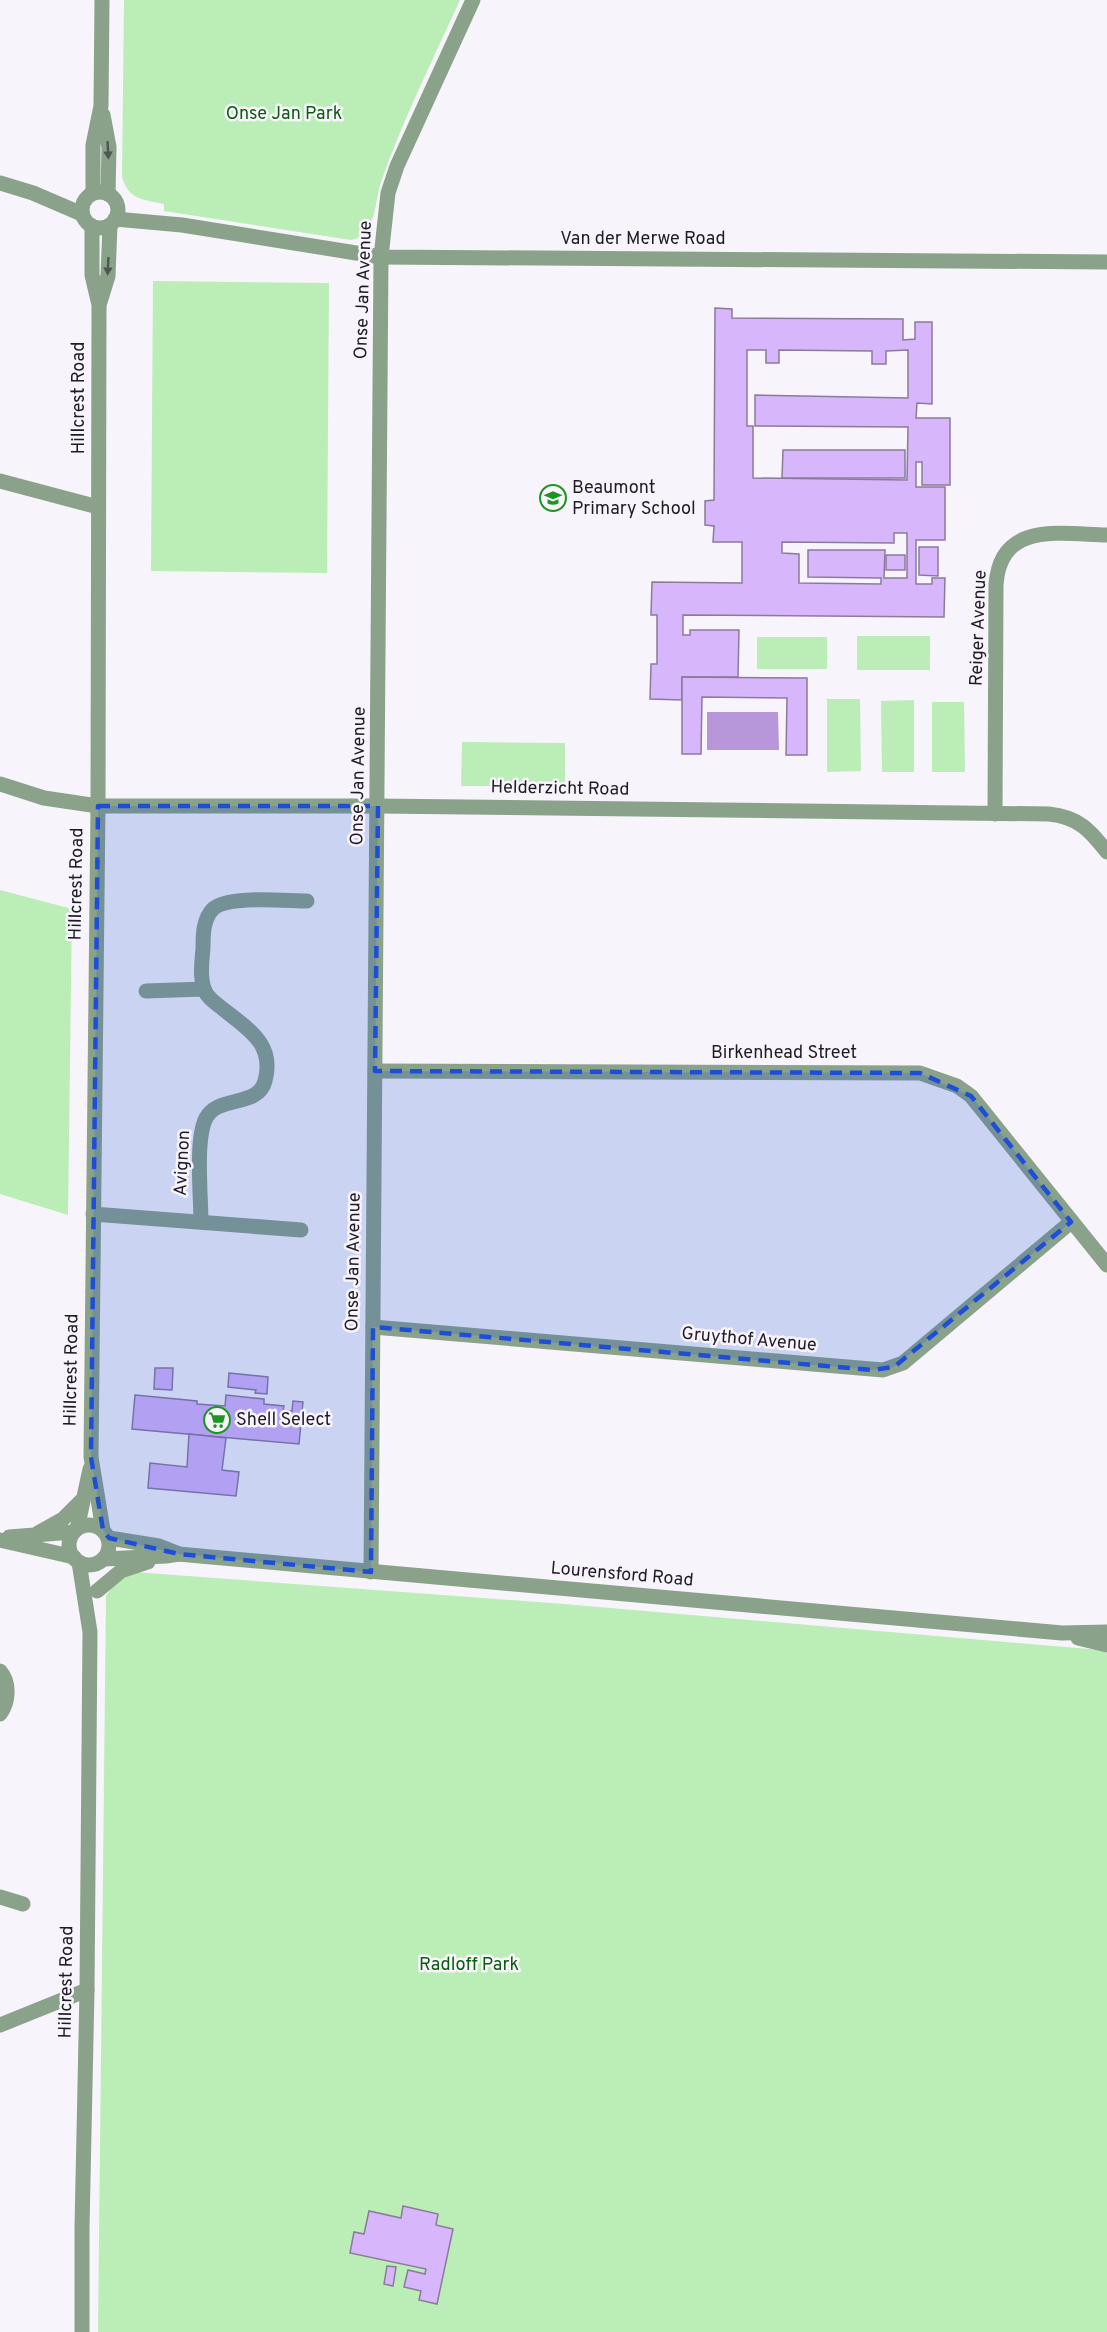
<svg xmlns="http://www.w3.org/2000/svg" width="1107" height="2332" font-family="Overpass,sans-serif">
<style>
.green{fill:#bbedb7}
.water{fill:#b796d9}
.building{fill:#d8b6fb;stroke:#8a7b9b;stroke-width:1.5;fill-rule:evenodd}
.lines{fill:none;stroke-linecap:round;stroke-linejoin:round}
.minor{stroke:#8aa289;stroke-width:15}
.oneway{fill:#505753}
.marked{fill:#1d4ed8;fill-opacity:0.2;stroke:#1d4ed8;stroke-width:4.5;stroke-dasharray:12 8;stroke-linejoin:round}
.labels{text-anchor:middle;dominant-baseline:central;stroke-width:5;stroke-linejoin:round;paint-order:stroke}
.park-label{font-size:18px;fill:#0c5c0f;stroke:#f7f4fb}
.street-label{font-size:18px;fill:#201a27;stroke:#f7f4fb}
.poi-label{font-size:18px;fill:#201a27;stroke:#f7f4fb;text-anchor:start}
</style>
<rect width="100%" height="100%" fill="#f7f4fb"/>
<g class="green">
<path d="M 124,0 L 460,0 C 433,59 404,118 382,179 C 374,200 377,237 351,240 L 164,211 L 164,204 C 144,200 127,199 122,176 Z"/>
<path d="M 153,281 L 329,283 L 327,573 L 151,571 Z"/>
<rect x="857" y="636" width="73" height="34"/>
<rect x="757" y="637" width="70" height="32"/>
<path d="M 827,699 L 860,699 L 861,771 L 827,772 Z"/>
<path d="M 914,700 L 914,772 L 882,772 L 881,701 Z"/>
<path d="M 932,702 L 964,702 L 965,772 L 932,772 Z"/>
<path d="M 462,742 L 565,743 L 565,786 L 461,786 Z"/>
<path d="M 0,890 L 72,909 L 68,1215 L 0,1194 Z"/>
<path d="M 134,1572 L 564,1604 L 1100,1650 L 1107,1653 L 1107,2332 L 98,2332 L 106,1596 L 116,1581 Z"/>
</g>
<path class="water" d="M 707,712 L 778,712 L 779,750 L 707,750 Z"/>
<g class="building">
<path d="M 715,308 L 732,309 L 732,318 L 903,319 L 903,340 L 915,339 L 915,322 L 932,322 L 932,404 L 917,403 L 916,418 L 950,418 L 950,485 L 922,485 L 922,462 L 916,462 L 916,487 L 945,487 L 945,540 L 916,540 L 916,584 L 932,584 L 932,578 L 945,578 L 944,617 L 683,615 L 683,635 L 690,635 L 690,630 L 739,630 L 738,677 L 682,677 L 682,700 L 650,699 L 651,664 L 657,664 L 657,615 L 651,615 L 652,582 L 742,583 L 742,542 L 713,542 L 714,526 L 705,525 L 705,501 L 714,500 ZM 747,350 L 766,350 L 766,363 L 779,363 L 779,350 L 872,351 L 872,364 L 886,364 L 886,351 L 908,350 L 908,398 L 755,395 L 755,426 L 908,427 L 907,480 L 753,478 L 753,426 L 747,426 ZM 894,533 L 907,533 L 907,578 L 884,578 L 885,550 L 808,550 L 808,577 L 881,578 L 881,584 L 799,583 L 799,554 L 782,553 L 782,542 L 894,543 Z"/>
<path d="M 783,450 L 905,450 L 905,478 L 782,478 Z"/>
<path d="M 919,547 L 938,547 L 938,576 L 919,575 Z"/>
<rect x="886" y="555" width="19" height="15"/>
<path d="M 682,677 L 807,678 L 807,755 L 786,755 L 787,698 L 702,697 L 701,754 L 682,754 Z"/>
<path d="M 155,1368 L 173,1368 L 172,1390 L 154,1389 Z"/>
<path d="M 229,1373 L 268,1377 L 267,1394 L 255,1393 L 256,1390 L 228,1387 Z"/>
<path d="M 135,1395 L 197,1401 L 197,1404 L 225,1406 L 226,1395 L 264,1399 L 264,1404 L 284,1406 L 283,1410 L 292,1411 L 293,1401 L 303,1402 L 299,1444 L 132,1429 Z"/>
<path d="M 189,1434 L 226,1438 L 222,1470 L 239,1472 L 236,1496 L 148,1488 L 150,1463 L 187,1467 Z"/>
<path d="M 403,2206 L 438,2214 L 436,2225 L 453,2229 L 437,2304 L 419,2300 L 421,2291 L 404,2287 L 408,2270 L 425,2274 L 426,2269 L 350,2253 L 354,2232 L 364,2234 L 369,2211 L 401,2218 Z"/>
<path d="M 387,2266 L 396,2267 L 393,2286 L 384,2284 Z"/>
</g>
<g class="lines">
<g class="minor">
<path d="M 103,115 L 109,147 L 108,194"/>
<path d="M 0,183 L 33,193 L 82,214"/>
<circle cx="100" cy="210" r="18"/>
<path d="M 93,193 L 93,145 L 101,106 L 102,0"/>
<path d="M 115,219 L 182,225 L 381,257 L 1107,262"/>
<path d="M 92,226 L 92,275 L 99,305 L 98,806 L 91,1457 L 103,1530"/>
<path d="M 100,302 L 108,276 L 110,225"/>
<path d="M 0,481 L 98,507"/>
<path d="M 0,784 L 44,798 L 98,806 L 378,806 L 1049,814 C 1078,817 1090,830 1107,852"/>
<path d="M 995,814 L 996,585 C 1000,521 1060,534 1107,535"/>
<path d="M 146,991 L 204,989"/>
<path d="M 375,1071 L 920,1073 L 957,1086 L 971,1096 L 1107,1265"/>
<path d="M 93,1214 L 301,1230"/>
<path d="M 201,1222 C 201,1197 195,1139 206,1118 C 218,1095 258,1108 265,1081 C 275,1044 248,1029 223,1009 C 217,1004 210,1000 206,993 C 199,980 202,962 203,948 C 203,935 203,919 213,909 C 228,895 286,901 307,901"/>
<path d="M 373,1327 L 883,1370 L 903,1363 L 1071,1222"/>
<circle cx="89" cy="1545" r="20"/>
<path d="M 77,1529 L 90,1469"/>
<path d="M 38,1533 L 63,1519 L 81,1501"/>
<path d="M 9,1537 L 73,1532"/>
<path d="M 109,1538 L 159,1546 L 179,1554 L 200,1556 L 1062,1633 L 1107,1632"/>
<path d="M 0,1540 L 74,1557"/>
<path d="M 104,1559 L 166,1556 L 179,1554"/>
<path d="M 79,1562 L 90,1632 L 87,1990 L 82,2228 L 82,2332"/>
<path d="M 371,1572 L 381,257 L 388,193 L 397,166 L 473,0"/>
<path d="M 97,1591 L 121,1571 L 148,1562"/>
<path d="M 1078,1638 L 1107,1645"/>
<path d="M 0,1671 C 10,1682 9,1702 0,1714"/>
<path d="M 0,1897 L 23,1904"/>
<path d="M 0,2025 L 87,1990"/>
</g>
</g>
<defs><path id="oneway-solid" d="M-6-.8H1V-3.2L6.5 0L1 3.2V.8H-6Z" transform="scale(1.5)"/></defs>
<g class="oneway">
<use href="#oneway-solid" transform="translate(108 150) rotate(87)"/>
<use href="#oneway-solid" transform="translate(108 266) rotate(93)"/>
</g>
<path class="marked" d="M 98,806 L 378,806 L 375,1071 L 920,1073 L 971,1096 L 1071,1222 L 894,1367 L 872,1370 L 373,1327 L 371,1572 L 179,1554 L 109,1538 L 103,1530 L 91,1457 Z"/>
<defs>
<symbol id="school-ring" viewBox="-11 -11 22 22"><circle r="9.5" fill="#f7f4fb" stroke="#1e9421" stroke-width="1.5"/><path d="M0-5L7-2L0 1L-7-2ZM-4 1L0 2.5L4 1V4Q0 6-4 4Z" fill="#1e9421"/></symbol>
<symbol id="supermarket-ring" viewBox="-11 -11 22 22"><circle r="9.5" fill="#f7f4fb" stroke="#1e9421" stroke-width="1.5"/><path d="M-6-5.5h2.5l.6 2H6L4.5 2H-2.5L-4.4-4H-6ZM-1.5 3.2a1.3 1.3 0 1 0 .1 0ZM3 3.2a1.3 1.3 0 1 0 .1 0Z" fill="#1e9421"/></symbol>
</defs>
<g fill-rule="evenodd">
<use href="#school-ring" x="538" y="483" width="30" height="30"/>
<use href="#supermarket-ring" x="202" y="1405" width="30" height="30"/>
</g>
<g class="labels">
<g class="park-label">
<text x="284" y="114">Onse Jan Park</text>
<text x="469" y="1965">Radloff Park</text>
</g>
<g class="street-label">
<text x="643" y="239">Van der Merwe Road</text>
<text transform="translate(364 290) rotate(-88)">Onse Jan Avenue</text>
<text transform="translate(79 398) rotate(-90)">Hillcrest Road</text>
<text transform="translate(979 628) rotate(-88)">Reiger Avenue</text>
<text transform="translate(359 776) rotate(-89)">Onse Jan Avenue</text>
<text transform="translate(560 789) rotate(1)">Helderzicht Road</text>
<text transform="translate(77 884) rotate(-89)">Hillcrest Road</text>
<text x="784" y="1053">Birkenhead Street</text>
<text transform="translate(183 1163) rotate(-87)">Avignon</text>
<text transform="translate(354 1262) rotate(-89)">Onse Jan Avenue</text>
<text transform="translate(749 1340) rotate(5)">Gruythof Avenue</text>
<text transform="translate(72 1370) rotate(-89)">Hillcrest Road</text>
<text transform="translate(622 1575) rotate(5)">Lourensford Road</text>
<text transform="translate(67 1982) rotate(-89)">Hillcrest Road</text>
</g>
<g class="poi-label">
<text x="572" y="488">Beaumont<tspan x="572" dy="21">Primary School</tspan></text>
<text x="236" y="1420">Shell Select</text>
</g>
</g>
</svg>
